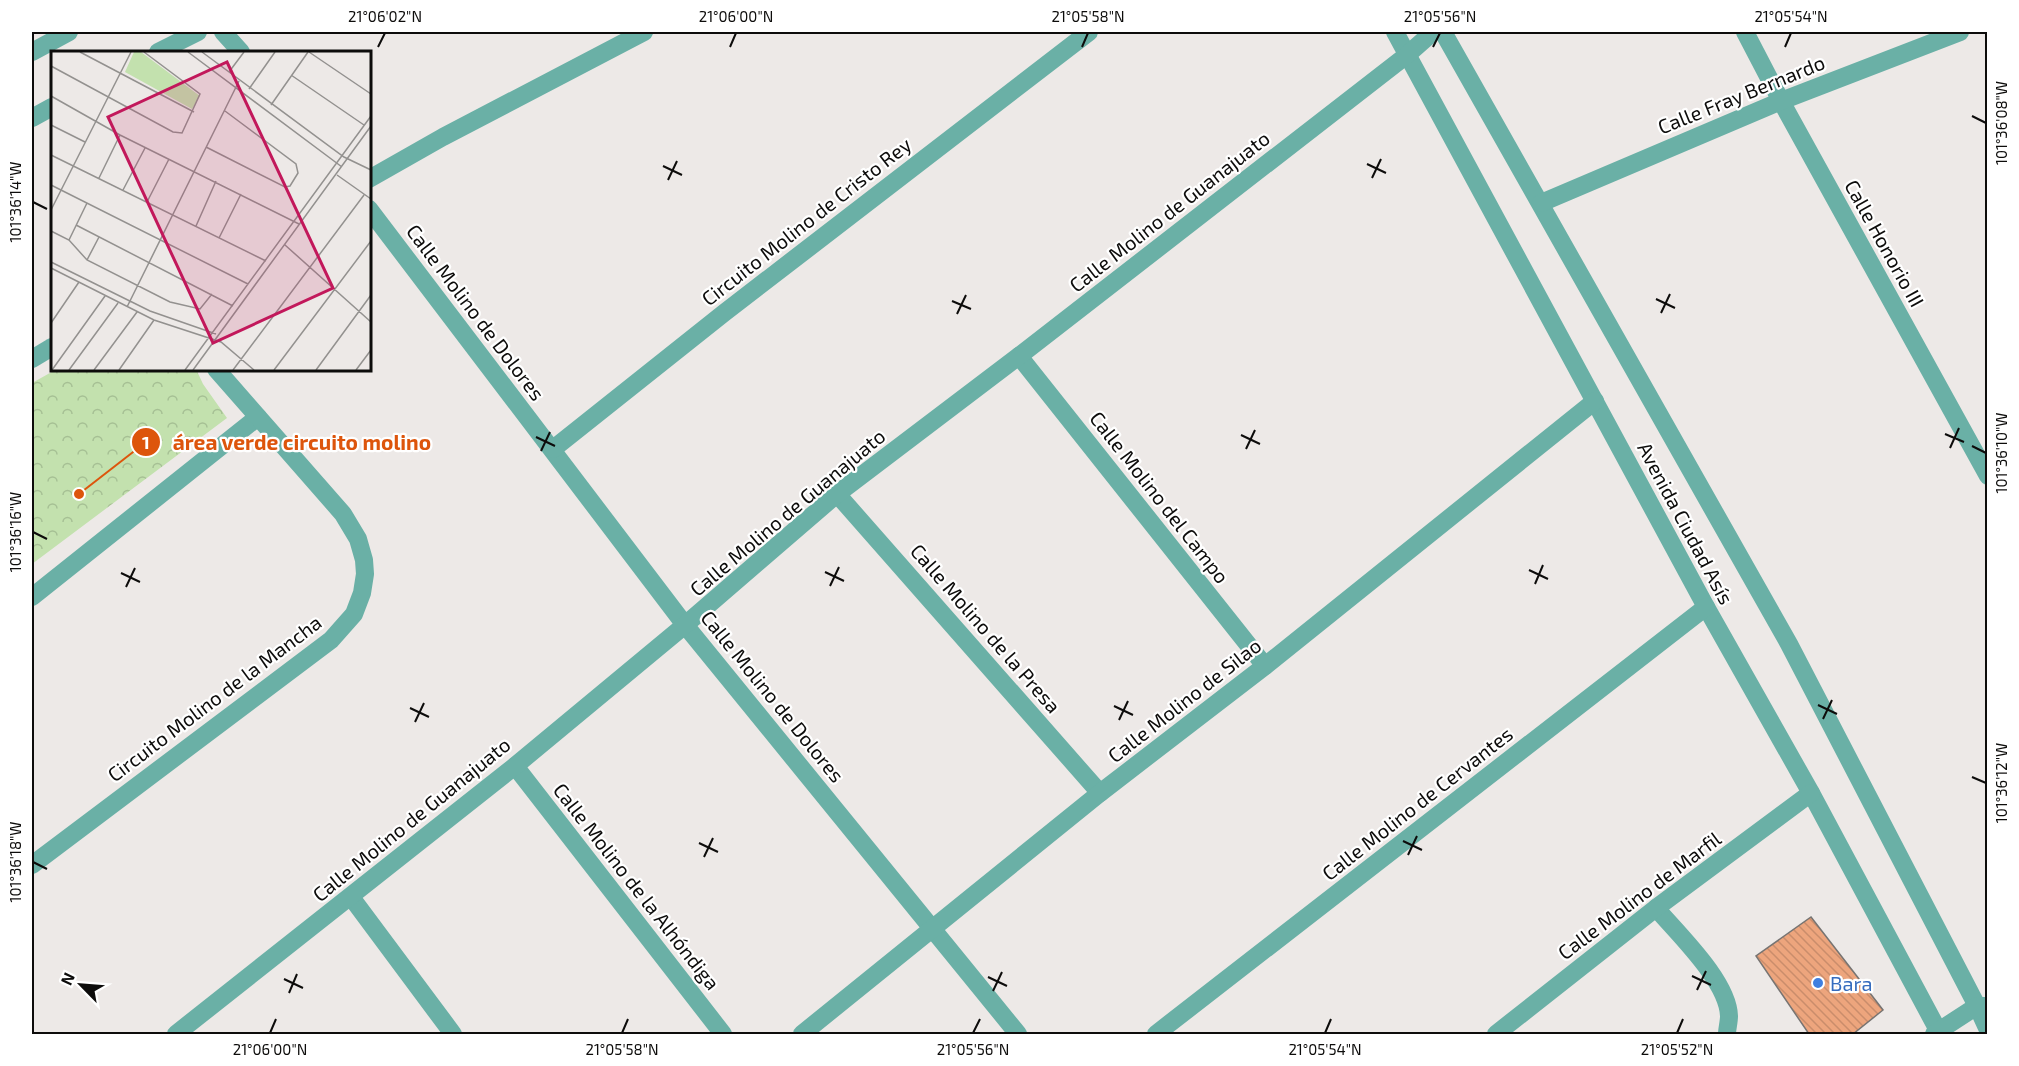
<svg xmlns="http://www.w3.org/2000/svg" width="2019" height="1066" font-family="'Exo 2',sans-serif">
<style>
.park{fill:url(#park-crowns)}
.building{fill:url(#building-back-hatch);stroke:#777472;stroke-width:1.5}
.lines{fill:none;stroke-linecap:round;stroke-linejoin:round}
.minor{stroke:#6ab0a6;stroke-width:18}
.ticks{fill:none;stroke:#0d0c0b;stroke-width:2}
.shop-dot{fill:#3f7fe0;stroke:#fff;stroke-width:2}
.labels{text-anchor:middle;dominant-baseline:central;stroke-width:4.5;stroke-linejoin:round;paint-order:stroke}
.street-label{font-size:20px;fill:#0d0c0b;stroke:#fff}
.shop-label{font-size:20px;fill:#366cbe;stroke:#fff;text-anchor:start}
.inset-road{fill:none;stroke:#93918f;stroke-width:1.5}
.view{fill:#c2185b;fill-opacity:0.15;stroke:#c2185b;stroke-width:3}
.inset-edge{fill:none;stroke:#0d0c0b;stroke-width:3}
.leader{fill:none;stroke:#dd550c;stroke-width:2}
.callout-dot{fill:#dd550c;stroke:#fff;stroke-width:2}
.mark-label{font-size:18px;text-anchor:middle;font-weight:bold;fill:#fff}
.callout-label{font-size:21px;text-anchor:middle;font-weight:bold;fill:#dd550c;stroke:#fff;stroke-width:4.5;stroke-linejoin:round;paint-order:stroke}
.neatline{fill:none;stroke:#0d0c0b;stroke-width:2}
.ticks-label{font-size:15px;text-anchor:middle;fill:#0d0c0b}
</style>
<defs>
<pattern id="park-crowns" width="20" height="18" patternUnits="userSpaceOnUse" patternTransform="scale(1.5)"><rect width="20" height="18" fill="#c3e1ae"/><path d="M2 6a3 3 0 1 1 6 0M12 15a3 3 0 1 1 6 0" fill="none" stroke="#a6c094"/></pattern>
<pattern id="building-back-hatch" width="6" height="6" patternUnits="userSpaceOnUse" patternTransform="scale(1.5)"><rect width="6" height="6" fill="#eda57d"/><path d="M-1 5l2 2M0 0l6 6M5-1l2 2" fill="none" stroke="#ca8d6b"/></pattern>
</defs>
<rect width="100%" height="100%" fill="#ede9e7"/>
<path class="park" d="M 57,369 L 196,369 L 203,384 L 227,418 L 32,564 L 32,383 Z"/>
<path class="building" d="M 1811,917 L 1883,1010 L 1853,1034 L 1809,1034 L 1756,956 Z"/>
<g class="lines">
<g class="minor">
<path d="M 223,32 L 241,52"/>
<path d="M 1395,32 L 1706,607 L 1811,793 L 1940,1034"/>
<path d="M 1443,32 L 1789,644 L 1977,1006 L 1988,1030"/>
<path d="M 1745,32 L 1781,101 L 1988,476"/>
<path d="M 32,52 L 69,32"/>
<path d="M 158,52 L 198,32"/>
<path d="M 32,118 L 52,107"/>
<path d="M 369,179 L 443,137 L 644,32"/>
<path d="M 1541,203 L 1781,101 L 1960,32"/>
<path d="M 369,209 L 685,625 L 1018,1034"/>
<path d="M 1019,356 L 1265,666"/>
<path d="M 32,359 L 52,347"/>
<path d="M 553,449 L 724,313 L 1089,32"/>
<path d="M 837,494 L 1100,793"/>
<path d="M 32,597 L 258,417"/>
<path d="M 515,766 L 723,1034"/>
<path d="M 32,865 L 331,640 L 354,614 L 362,593 L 365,574 L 364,560 L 358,539 L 343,514 L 216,369"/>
<path d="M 351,897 L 453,1034"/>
<path d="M 1656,908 C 1678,934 1728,981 1729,1016 C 1729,1022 1727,1029 1727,1034"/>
<path d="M 176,1034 L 515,766 L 685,625 L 837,494 L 1019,356 L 1407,55 L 1433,32"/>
<path d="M 802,1034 L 1100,793 L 1265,666 L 1595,401"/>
<path d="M 1156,1034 L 1706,607"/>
<path d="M 1496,1034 L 1656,908 L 1811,793"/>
<path d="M 1934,1034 L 1977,1006 L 1987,1006"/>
</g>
</g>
<path class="ticks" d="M 378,47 L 385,33M 730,47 L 736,33M 1082,47 L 1088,33M 1433,47 L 1440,33M 1785,47 L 1791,33M 1972,116 L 1986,123M 1367,164 L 1386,173M 663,166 L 682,175M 1372,178 L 1381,159M 668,180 L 677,161M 33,202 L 47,209M 1656,299 L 1675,308M 952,301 L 971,309M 1661,313 L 1670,294M 957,314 L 966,295M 1945,434 L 1964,442M 1241,435 L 1260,444M 536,437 L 555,446M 1972,446 L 1986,453M 1950,448 L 1959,428M 1246,449 L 1255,430M 541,451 L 550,432M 33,532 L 47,539M 1529,570 L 1548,579M 825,572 L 844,581M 121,573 L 140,582M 1535,584 L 1543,565M 830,586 L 839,567M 126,587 L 135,568M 1818,705 L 1837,714M 1114,706 L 1133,715M 410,708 L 429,717M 1823,719 L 1832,700M 1119,720 L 1128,701M 415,722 L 424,703M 1972,777 L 1986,783M 1403,841 L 1422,850M 699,843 L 718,852M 1408,855 L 1417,836M 704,857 L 713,838M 33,862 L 47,869M 1692,976 L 1711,985M 988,977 L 1007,986M 284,979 L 303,988M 1697,990 L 1706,971M 993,991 L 1002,972M 289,993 L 297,974M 270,1033 L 276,1019M 622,1033 L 628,1019M 973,1033 L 980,1019M 1325,1033 L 1331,1019M 1677,1033 L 1683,1019"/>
<circle class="shop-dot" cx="1818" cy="983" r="6"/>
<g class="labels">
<g class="street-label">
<text transform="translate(1741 94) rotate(-22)">Calle Fray Bernardo</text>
<text transform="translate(1169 211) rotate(-38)">Calle Molino de Guanajuato</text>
<text transform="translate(806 221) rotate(-38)">Circuito Molino de Cristo Rey</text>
<text transform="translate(1885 243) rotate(61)">Calle Honorio III</text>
<text transform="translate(476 312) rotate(53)">Calle Molino de Dolores</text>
<text transform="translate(1160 497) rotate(52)">Calle Molino del Campo</text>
<text transform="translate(787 512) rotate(-40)">Calle Molino de Guanajuato</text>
<text transform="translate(1686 523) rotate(62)">Avenida Ciudad Asís</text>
<text transform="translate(986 628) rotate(49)">Calle Molino de la Presa</text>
<text transform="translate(773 696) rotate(51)">Calle Molino de Dolores</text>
<text transform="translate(214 698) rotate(-37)">Circuito Molino de la Mancha</text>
<text transform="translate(1184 700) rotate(-38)">Calle Molino de Silao</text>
<text transform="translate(1417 803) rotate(-38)">Calle Molino de Cervantes</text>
<text transform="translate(411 819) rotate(-39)">Calle Molino de Guanajuato</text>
<text transform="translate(637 886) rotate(52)">Calle Molino de la Alhóndiga</text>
<text transform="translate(1639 895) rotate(-37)">Calle Molino de Marfil</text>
</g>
<g class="shop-label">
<text x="1830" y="983">Bara</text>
</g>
</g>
<g transform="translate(51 51)">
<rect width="320" height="320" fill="#ede9e7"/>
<path d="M 83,1 L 90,1 L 149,45 L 141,58 L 74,21 Z" fill="#c3e1ae"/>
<path class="inset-road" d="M 29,1 L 143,61M 137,1 L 291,116M 151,1 L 293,106 L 320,119M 258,1 L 320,43M 0,15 L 122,81 L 131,82 L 149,43 L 93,1M 178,21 L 193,1M 240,24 L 313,74M 198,38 L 224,1M 0,45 L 69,84 L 248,173M 220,54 L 257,1M 0,74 L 34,91M 155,96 L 234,136 L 239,135 L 247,122 L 245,113 L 174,60M 0,104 L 215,210M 286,124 L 320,148M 48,127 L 69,84M 0,134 L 197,233M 72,139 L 94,97M 96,151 L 118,108M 0,159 L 80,1M 25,174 L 182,255M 145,175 L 165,130M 0,180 L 18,189 L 36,209 L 119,251 L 149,258 L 161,243M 168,187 L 190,143M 18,189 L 36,152M 234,194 L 320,271M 36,209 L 48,186M 0,211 L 99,260 L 165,283M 0,217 L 103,269 L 170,291 L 203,319M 76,256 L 188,30M 0,272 L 28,231M 1,319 L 54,245M 18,319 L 67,252M 43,319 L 86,261M 68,319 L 103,269M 134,319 L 320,65M 142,319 L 320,75M 182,319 L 313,144M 223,319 L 320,190M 265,319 L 320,244M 305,319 L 320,299"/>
<path class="view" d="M 176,11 L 282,237 L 162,292 L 57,66 Z"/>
<rect width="320" height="320" class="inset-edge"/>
</g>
<path class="leader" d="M79 494L146 442"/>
<g class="callout-dot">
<circle cx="79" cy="494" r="6"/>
<circle cx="146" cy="442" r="15"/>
</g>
<g class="mark-label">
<text x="146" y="449">1</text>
</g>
<g class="callout-label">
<text x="302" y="450">área verde circuito molino</text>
</g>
<rect width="2019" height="1066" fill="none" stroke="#ffffff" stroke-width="66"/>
<g transform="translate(81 985) rotate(295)" stroke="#ffffff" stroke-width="4.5" paint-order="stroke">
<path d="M0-4.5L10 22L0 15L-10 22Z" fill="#0d0c0b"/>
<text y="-9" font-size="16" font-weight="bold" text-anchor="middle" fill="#0d0c0b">N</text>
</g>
<rect x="33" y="33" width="1953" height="1000" class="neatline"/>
<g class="ticks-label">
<text x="385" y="22">21°06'02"N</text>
<text x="736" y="22">21°06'00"N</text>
<text x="1088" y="22">21°05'58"N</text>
<text x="1440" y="22">21°05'56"N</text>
<text x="1791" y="22">21°05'54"N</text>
<text transform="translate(2002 123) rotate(-90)" y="5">101°36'08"W</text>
<text transform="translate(16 202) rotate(-90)" y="5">101°36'14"W</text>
<text transform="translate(2002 453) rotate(-90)" y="5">101°36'10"W</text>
<text transform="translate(16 532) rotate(-90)" y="5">101°36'16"W</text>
<text transform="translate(2002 783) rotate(-90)" y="5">101°36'12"W</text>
<text transform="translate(16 862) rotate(-90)" y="5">101°36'18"W</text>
<text x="270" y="1055">21°06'00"N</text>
<text x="622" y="1055">21°05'58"N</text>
<text x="973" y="1055">21°05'56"N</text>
<text x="1325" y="1055">21°05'54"N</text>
<text x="1677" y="1055">21°05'52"N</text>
</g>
</svg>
